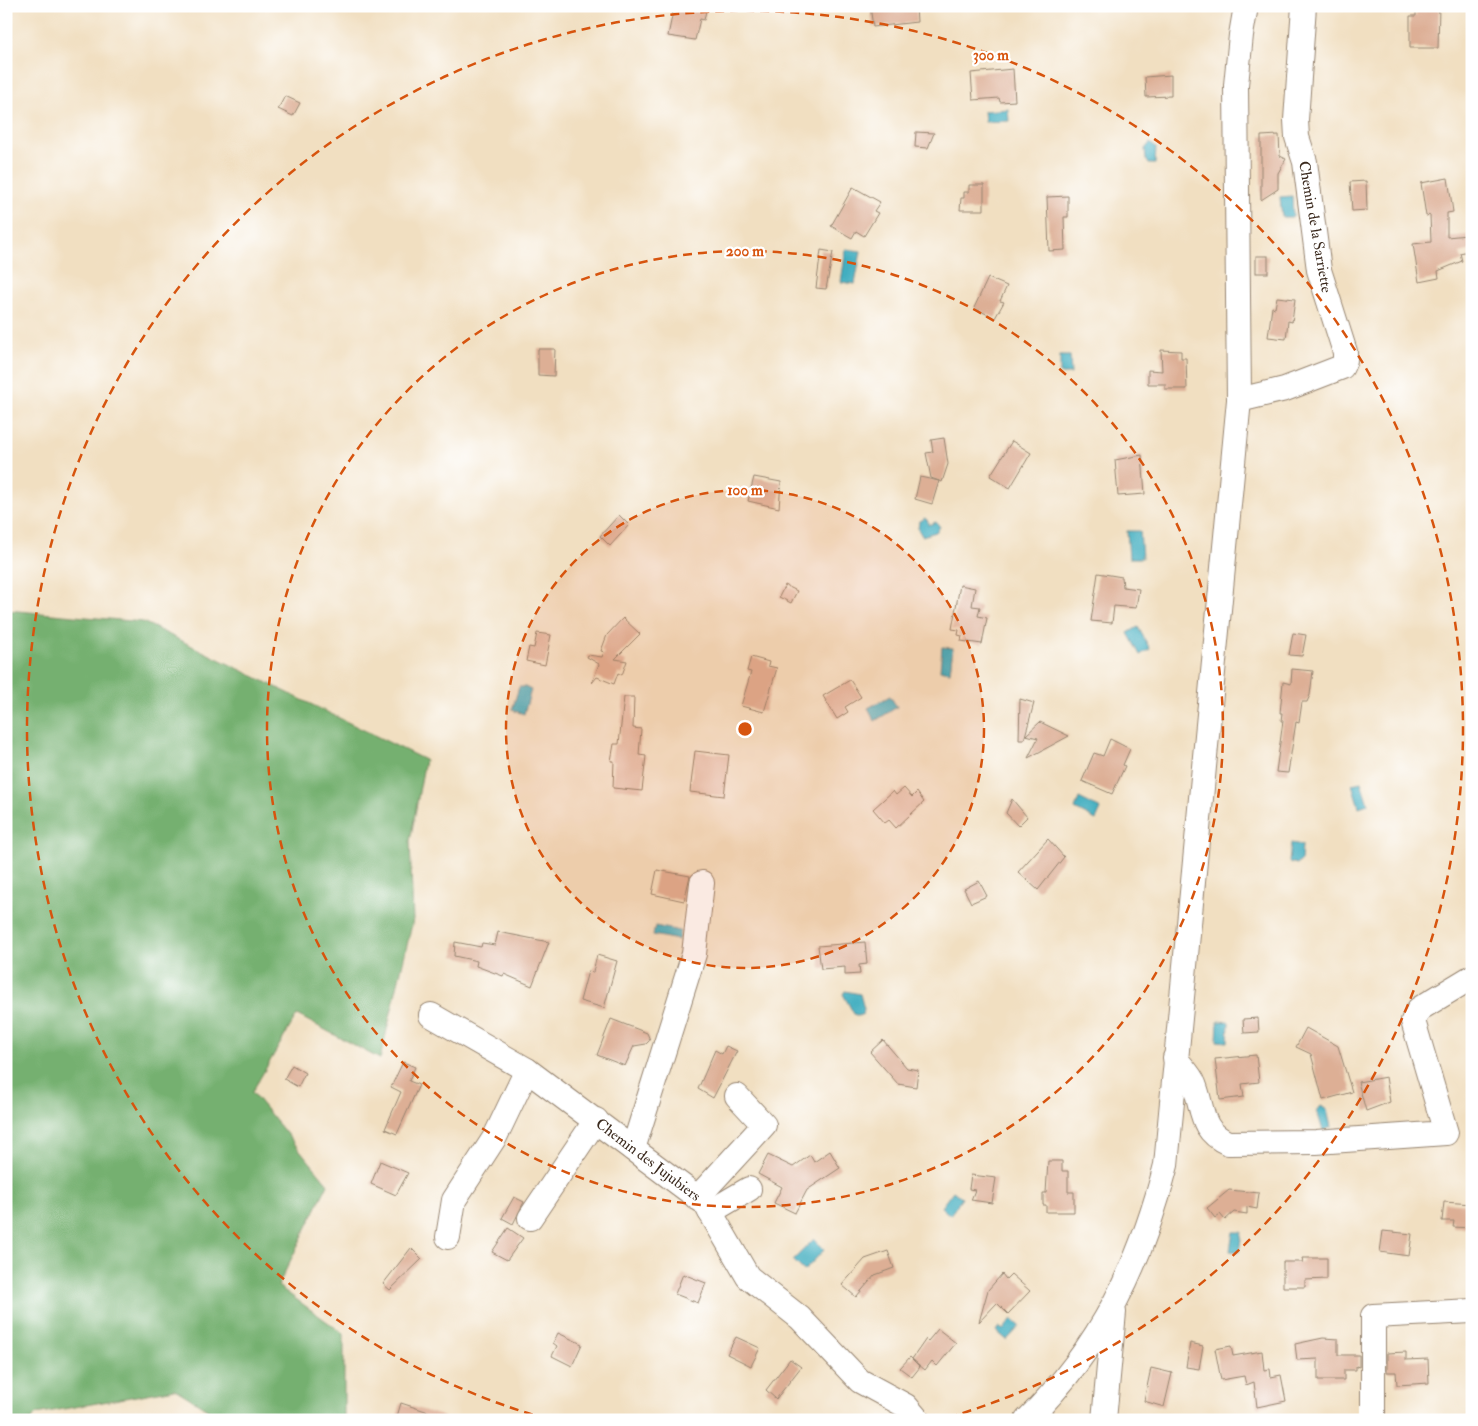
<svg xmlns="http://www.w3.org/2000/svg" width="1478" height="1426" font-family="'IM FELL Double Pica',serif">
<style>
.forest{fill:#75b06f;stroke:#586d46}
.water{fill:#42aec0;stroke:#3e6c6f}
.building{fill:#ddaf95}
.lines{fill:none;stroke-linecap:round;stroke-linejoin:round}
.minor-casing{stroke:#968470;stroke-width:26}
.minor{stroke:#fff;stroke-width:24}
.ring{fill:none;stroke:#d7540e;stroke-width:2.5;stroke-dasharray:9 6}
.labels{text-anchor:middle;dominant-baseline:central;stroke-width:4.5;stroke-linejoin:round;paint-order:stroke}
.street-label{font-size:15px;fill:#3b2a1e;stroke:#fff}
.centre{fill:#d7540e;stroke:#fff;stroke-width:2.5}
.ring-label{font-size:15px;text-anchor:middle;font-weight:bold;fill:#d7540e;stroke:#fff;stroke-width:4.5;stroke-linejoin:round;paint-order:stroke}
</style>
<rect width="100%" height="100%" fill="#fff"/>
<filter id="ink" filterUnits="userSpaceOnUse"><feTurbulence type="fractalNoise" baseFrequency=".02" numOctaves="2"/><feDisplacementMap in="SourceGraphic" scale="10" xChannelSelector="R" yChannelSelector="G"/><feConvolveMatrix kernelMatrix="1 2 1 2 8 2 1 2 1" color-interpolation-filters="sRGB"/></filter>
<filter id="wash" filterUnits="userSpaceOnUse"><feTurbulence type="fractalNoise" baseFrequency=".0096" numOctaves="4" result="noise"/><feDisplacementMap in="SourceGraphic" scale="20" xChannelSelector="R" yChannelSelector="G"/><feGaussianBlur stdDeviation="1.12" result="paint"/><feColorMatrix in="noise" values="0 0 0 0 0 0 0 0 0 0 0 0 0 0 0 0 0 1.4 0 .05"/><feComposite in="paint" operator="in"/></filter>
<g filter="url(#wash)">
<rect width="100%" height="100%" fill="#f1dfc1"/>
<path class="forest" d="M 6,610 L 143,622 L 425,760 L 410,841 L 413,920 L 380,1059 L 297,1015 L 252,1092 L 328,1184 L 278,1286 L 344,1334 L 344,1420 L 225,1420 L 175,1389 L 36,1414 L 31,1420 L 6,1420 Z"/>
<g class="water">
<path d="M 1008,109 L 1009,121 L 985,122 L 984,111 Z"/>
<path d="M 1150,143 L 1156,148 L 1155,164 L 1149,164 L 1146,159 L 1145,149 Z"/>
<path d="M 1292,196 L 1293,217 L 1282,217 L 1280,197 Z"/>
<path d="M 846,249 L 861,251 L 855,284 L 841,282 Z"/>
<path d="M 1060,356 L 1070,356 L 1071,374 L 1060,374 Z"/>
<path d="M 925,518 L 928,521 L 928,525 L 936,522 L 940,527 L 936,532 L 922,536 L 918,529 L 919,522 Z"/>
<path d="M 1127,531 L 1140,531 L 1142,558 L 1129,558 Z"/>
<path d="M 1138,627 L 1150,649 L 1140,655 L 1128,633 Z"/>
<path d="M 942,647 L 953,648 L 950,672 L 940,670 Z"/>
<path d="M 519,687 L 525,687 L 531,690 L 524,714 L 512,710 Z"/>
<path d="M 890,696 L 897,707 L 875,721 L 868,708 Z"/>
<path d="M 1361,782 L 1368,804 L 1359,807 L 1352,784 Z"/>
<path d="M 1079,798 L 1101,809 L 1096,820 L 1075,809 Z"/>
<path d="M 1291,843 L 1302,845 L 1301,861 L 1297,864 L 1289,862 Z"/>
<path d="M 655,926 L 680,931 L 678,940 L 653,935 Z"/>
<path d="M 845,991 L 860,994 L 864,1009 L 863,1014 L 858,1016 L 854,1014 L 843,994 Z"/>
<path d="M 1218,1021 L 1229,1022 L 1228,1042 L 1217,1041 Z"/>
<path d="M 1321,1106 L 1327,1110 L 1331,1127 L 1323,1131 L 1317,1111 Z"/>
<path d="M 953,1191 L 962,1198 L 950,1215 L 941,1207 Z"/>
<path d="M 1233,1232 L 1242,1232 L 1239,1252 L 1230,1251 Z"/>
<path d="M 814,1239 L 824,1250 L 804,1271 L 793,1260 Z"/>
<path d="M 1012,1319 L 1020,1326 L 1007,1340 L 996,1331 L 999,1327 L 1003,1330 Z"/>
</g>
<g id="blocks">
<g class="building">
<path d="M 674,6 L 707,6 L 704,20 L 700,19 L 695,40 L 668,36 Z"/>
<path d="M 870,6 L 916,6 L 917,22 L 873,27 Z"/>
<path d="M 1416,6 L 1439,6 L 1438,48 L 1410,48 L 1410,16 L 1416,16 Z"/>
<path d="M 1013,69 L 1015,101 L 1000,102 L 999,98 L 973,100 L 971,73 Z"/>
<path d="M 1171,75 L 1171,96 L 1146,97 L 1145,77 Z"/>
<path d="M 285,96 L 300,103 L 293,116 L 278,109 Z"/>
<path d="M 916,132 L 934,133 L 928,148 L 915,147 Z"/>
<path d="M 1279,135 L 1280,156 L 1286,159 L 1278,173 L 1278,189 L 1261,200 L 1261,136 Z"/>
<path d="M 1448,178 L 1453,212 L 1447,213 L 1447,237 L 1467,235 L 1472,250 L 1460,253 L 1462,261 L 1438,271 L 1439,278 L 1419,282 L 1413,244 L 1431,242 L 1430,215 L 1426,216 L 1421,183 Z"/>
<path d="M 1366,181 L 1367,210 L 1352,211 L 1350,182 Z"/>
<path d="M 969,185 L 984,185 L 984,210 L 960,210 L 961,198 L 964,198 L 964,192 L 969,192 Z"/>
<path d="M 853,187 L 880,202 L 874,211 L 878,213 L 864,236 L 856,231 L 852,238 L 831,226 Z"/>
<path d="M 1068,196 L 1068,217 L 1064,217 L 1065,250 L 1049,251 L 1047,197 Z"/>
<path d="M 821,250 L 833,252 L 826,289 L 816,288 Z"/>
<rect x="1256" y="256" width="12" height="17"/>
<path d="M 988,278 L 1007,286 L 1000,301 L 1004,302 L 995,318 L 974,308 Z"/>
<path d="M 1277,297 L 1295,299 L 1292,322 L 1288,321 L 1286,339 L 1268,337 L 1272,307 L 1275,308 Z"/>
<path d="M 538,349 L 555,349 L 554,376 L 538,375 Z"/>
<path d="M 1161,350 L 1181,351 L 1181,358 L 1186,358 L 1187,389 L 1165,389 L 1165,384 L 1148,384 L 1148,370 L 1162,371 Z"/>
<path d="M 944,438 L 948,464 L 942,482 L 931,478 L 926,453 L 933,452 L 931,440 Z"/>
<path d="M 1012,441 L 1031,453 L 1010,488 L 990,476 Z"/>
<path d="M 1142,455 L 1145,494 L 1118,496 L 1115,460 Z"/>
<path d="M 754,477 L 781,482 L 779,508 L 748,501 Z"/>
<path d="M 920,477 L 939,481 L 932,504 L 915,499 Z"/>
<path d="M 619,515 L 629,525 L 610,546 L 600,536 Z"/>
<path d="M 1098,573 L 1122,577 L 1123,587 L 1139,589 L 1136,608 L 1114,606 L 1112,623 L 1091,621 Z"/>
<path d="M 785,585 L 797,591 L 791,603 L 779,597 Z"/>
<path d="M 960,585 L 975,588 L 972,606 L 980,607 L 978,616 L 987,618 L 982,644 L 961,641 L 962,636 L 958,635 L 959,630 L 952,629 Z"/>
<path d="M 623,618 L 640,634 L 615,659 L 627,661 L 622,675 L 618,673 L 614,684 L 597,677 L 592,683 L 599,664 L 587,657 L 588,655 L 602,657 L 604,652 L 601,651 L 607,635 Z"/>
<path d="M 537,633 L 551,635 L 545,665 L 526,661 L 529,647 L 534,648 Z"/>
<path d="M 1293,633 L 1306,635 L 1302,656 L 1289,655 Z"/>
<path d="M 751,657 L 769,662 L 768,666 L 777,668 L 764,712 L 741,706 L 751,672 L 747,671 Z"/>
<path d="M 1292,669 L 1313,671 L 1310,695 L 1307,702 L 1302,702 L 1299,723 L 1296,722 L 1288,773 L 1276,772 L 1283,721 L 1281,721 L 1282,713 L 1280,713 L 1283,682 L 1291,684 Z"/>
<path d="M 850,680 L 861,697 L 845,707 L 848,712 L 837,719 L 823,696 Z"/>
<path d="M 624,697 L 634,697 L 633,728 L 641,729 L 639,755 L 646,756 L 642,791 L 613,788 L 614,761 L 611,761 L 614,744 L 619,744 Z"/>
<path d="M 1020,699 L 1034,703 L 1024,740 L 1019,740 Z"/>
<path d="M 1040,722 L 1069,736 L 1028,758 L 1038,738 L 1026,735 Z"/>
<path d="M 1110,739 L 1130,749 L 1123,765 L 1125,766 L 1112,794 L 1082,781 L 1094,753 L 1103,756 Z"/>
<path d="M 695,751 L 729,755 L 724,796 L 690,792 Z"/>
<path d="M 904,788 L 912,797 L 917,792 L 924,802 L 896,828 L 889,820 L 885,823 L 873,809 L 893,791 L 896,795 Z"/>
<path d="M 1012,799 L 1027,817 L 1018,826 L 1006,813 Z"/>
<path d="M 1048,839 L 1064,857 L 1038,890 L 1018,872 Z"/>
<path d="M 657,870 L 690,876 L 684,901 L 652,894 Z"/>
<path d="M 979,881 L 987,896 L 971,903 L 964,889 Z"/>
<path d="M 498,932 L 549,942 L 532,986 L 504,974 L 503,976 L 476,966 L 477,961 L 454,956 L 455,942 L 481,947 L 482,943 L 495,945 Z"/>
<path d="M 865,942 L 867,964 L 859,965 L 860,974 L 845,975 L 845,967 L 821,969 L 818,946 Z"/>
<path d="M 597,955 L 617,961 L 604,1008 L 580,1001 L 588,971 L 593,972 Z"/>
<path d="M 1258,1018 L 1259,1032 L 1244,1033 L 1243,1019 Z"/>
<path d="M 611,1019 L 647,1033 L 650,1040 L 646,1044 L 634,1046 L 625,1066 L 597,1055 Z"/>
<path d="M 1306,1028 L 1338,1046 L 1352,1092 L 1323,1100 L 1311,1054 L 1296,1047 Z"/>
<path d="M 883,1040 L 907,1068 L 918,1070 L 916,1087 L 898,1084 L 870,1052 Z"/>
<path d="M 726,1046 L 737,1051 L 713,1098 L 698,1089 L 715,1050 L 722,1054 Z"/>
<path d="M 1256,1055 L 1259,1082 L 1242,1084 L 1244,1097 L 1220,1100 L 1215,1059 Z"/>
<path d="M 403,1062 L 415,1067 L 409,1081 L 419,1085 L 397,1134 L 385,1129 L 401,1092 L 391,1087 Z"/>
<path d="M 292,1065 L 305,1073 L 298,1087 L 284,1079 Z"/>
<path d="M 1386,1077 L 1390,1102 L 1366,1111 L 1358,1082 Z"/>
<path d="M 830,1151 L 840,1168 L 807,1190 L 795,1213 L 774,1203 L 782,1187 L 758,1174 L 768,1155 L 793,1167 L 810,1155 L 814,1162 Z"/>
<path d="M 380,1161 L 408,1173 L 396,1195 L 371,1184 Z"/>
<path d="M 1048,1161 L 1062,1161 L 1062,1171 L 1068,1171 L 1068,1192 L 1074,1192 L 1074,1212 L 1046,1212 L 1046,1205 L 1043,1205 L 1043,1193 L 1046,1193 Z"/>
<path d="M 971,1175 L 996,1178 L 992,1203 L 971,1200 L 975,1190 L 969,1189 Z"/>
<path d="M 1229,1190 L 1259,1193 L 1257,1209 L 1247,1207 L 1247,1214 L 1234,1212 L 1225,1220 L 1220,1214 L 1215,1218 L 1207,1208 Z"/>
<path d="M 514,1197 L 524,1202 L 513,1224 L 502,1218 Z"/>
<path d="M 1444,1202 L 1472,1204 L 1471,1228 L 1453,1227 L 1454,1221 L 1442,1221 Z"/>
<path d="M 508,1228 L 523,1238 L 507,1260 L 492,1252 Z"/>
<path d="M 1383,1231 L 1412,1234 L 1409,1256 L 1380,1252 Z"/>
<path d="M 411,1248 L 422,1259 L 390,1290 L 383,1284 Z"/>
<path d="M 888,1251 L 894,1268 L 875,1275 L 856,1297 L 842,1285 L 865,1259 Z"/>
<path d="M 1302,1258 L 1327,1258 L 1327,1279 L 1305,1280 L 1305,1287 L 1283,1287 L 1283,1262 L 1303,1262 Z"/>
<path d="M 683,1274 L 706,1283 L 698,1303 L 675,1294 Z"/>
<path d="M 1002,1274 L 1006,1279 L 1011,1274 L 1030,1291 L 1008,1314 L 997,1303 L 979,1322 L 988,1290 Z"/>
<path d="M 938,1329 L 956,1343 L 937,1366 L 932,1361 L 925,1370 L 912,1359 L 926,1339 L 928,1341 Z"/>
<path d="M 558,1333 L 582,1344 L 572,1366 L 552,1356 L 557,1346 L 553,1343 Z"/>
<path d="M 736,1337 L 760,1348 L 751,1366 L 727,1354 Z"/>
<path d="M 1323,1338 L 1338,1339 L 1338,1355 L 1359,1355 L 1359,1367 L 1356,1366 L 1356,1370 L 1344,1370 L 1344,1380 L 1318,1380 L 1318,1359 L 1297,1360 L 1295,1344 Z"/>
<path d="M 1190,1343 L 1203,1346 L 1199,1369 L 1186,1367 Z"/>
<path d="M 1231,1346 L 1233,1356 L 1262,1351 L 1264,1370 L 1270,1369 L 1271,1377 L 1281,1375 L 1286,1401 L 1257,1407 L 1254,1382 L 1246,1385 L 1244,1376 L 1221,1380 L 1215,1349 Z"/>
<path d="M 1406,1352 L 1406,1360 L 1428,1359 L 1429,1383 L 1397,1385 L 1396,1372 L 1387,1372 L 1387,1353 Z"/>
<path d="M 910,1357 L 920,1367 L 912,1377 L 900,1368 Z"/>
<path d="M 790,1359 L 801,1367 L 776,1399 L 766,1390 Z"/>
<path d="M 1151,1368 L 1172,1373 L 1164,1407 L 1144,1401 Z"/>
<path d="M 401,1403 L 444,1417 L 444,1420 L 396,1420 Z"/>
</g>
</g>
</g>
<g filter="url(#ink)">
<use href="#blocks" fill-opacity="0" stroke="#968470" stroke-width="1"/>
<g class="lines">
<defs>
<g id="minor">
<path d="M 1239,400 L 1285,389 L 1342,367 L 1345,360 L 1345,352 L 1319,270 L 1305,162 L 1297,137 L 1296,120 L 1304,6"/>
<path d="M 431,1015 L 527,1070 L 705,1203 L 748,1277 L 800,1318 L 860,1381 L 906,1406 L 918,1420"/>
<path d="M 1175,1058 C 1181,1066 1191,1075 1194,1084 C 1204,1109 1199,1130 1228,1143 L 1316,1142 L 1446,1133 L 1413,1021 L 1419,1009 L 1472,977"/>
<path d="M 633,1149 L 694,954 L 702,883"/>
<path d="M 697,1198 L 764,1125 L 737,1096"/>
<path d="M 710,1212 L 749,1189"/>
<path d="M 530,1218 L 596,1120"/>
<path d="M 448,1237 L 454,1200 L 495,1137 L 527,1070"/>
<path d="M 1027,1420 C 1101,1347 1141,1264 1166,1165 L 1239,400 L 1236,85 L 1241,35 L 1246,6"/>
<path d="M 1104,1420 L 1114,1312"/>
<path d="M 1373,1420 L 1373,1316 L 1472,1311"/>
</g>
</defs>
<use href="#minor" class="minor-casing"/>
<use href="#minor" class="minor"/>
</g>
</g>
<circle cx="745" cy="729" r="239" fill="#d7540e" fill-opacity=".12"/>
<g class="ring">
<circle cx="745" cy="729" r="239"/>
<circle cx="745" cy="729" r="478"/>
<path d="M547 1419A718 718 0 1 1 943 1419"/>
</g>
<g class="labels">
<g class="street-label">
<text transform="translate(1315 227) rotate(80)">Chemin de la Sarriette</text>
<text transform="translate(648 1160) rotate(37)">Chemin des Jujubiers</text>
</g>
</g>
<circle cx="745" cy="729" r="8" class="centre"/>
<g class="ring-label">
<text x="991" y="60">300 m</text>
<text x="745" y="256">200 m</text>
<text x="745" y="495">100 m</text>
</g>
<rect width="1478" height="1426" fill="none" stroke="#fff" stroke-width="25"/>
</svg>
